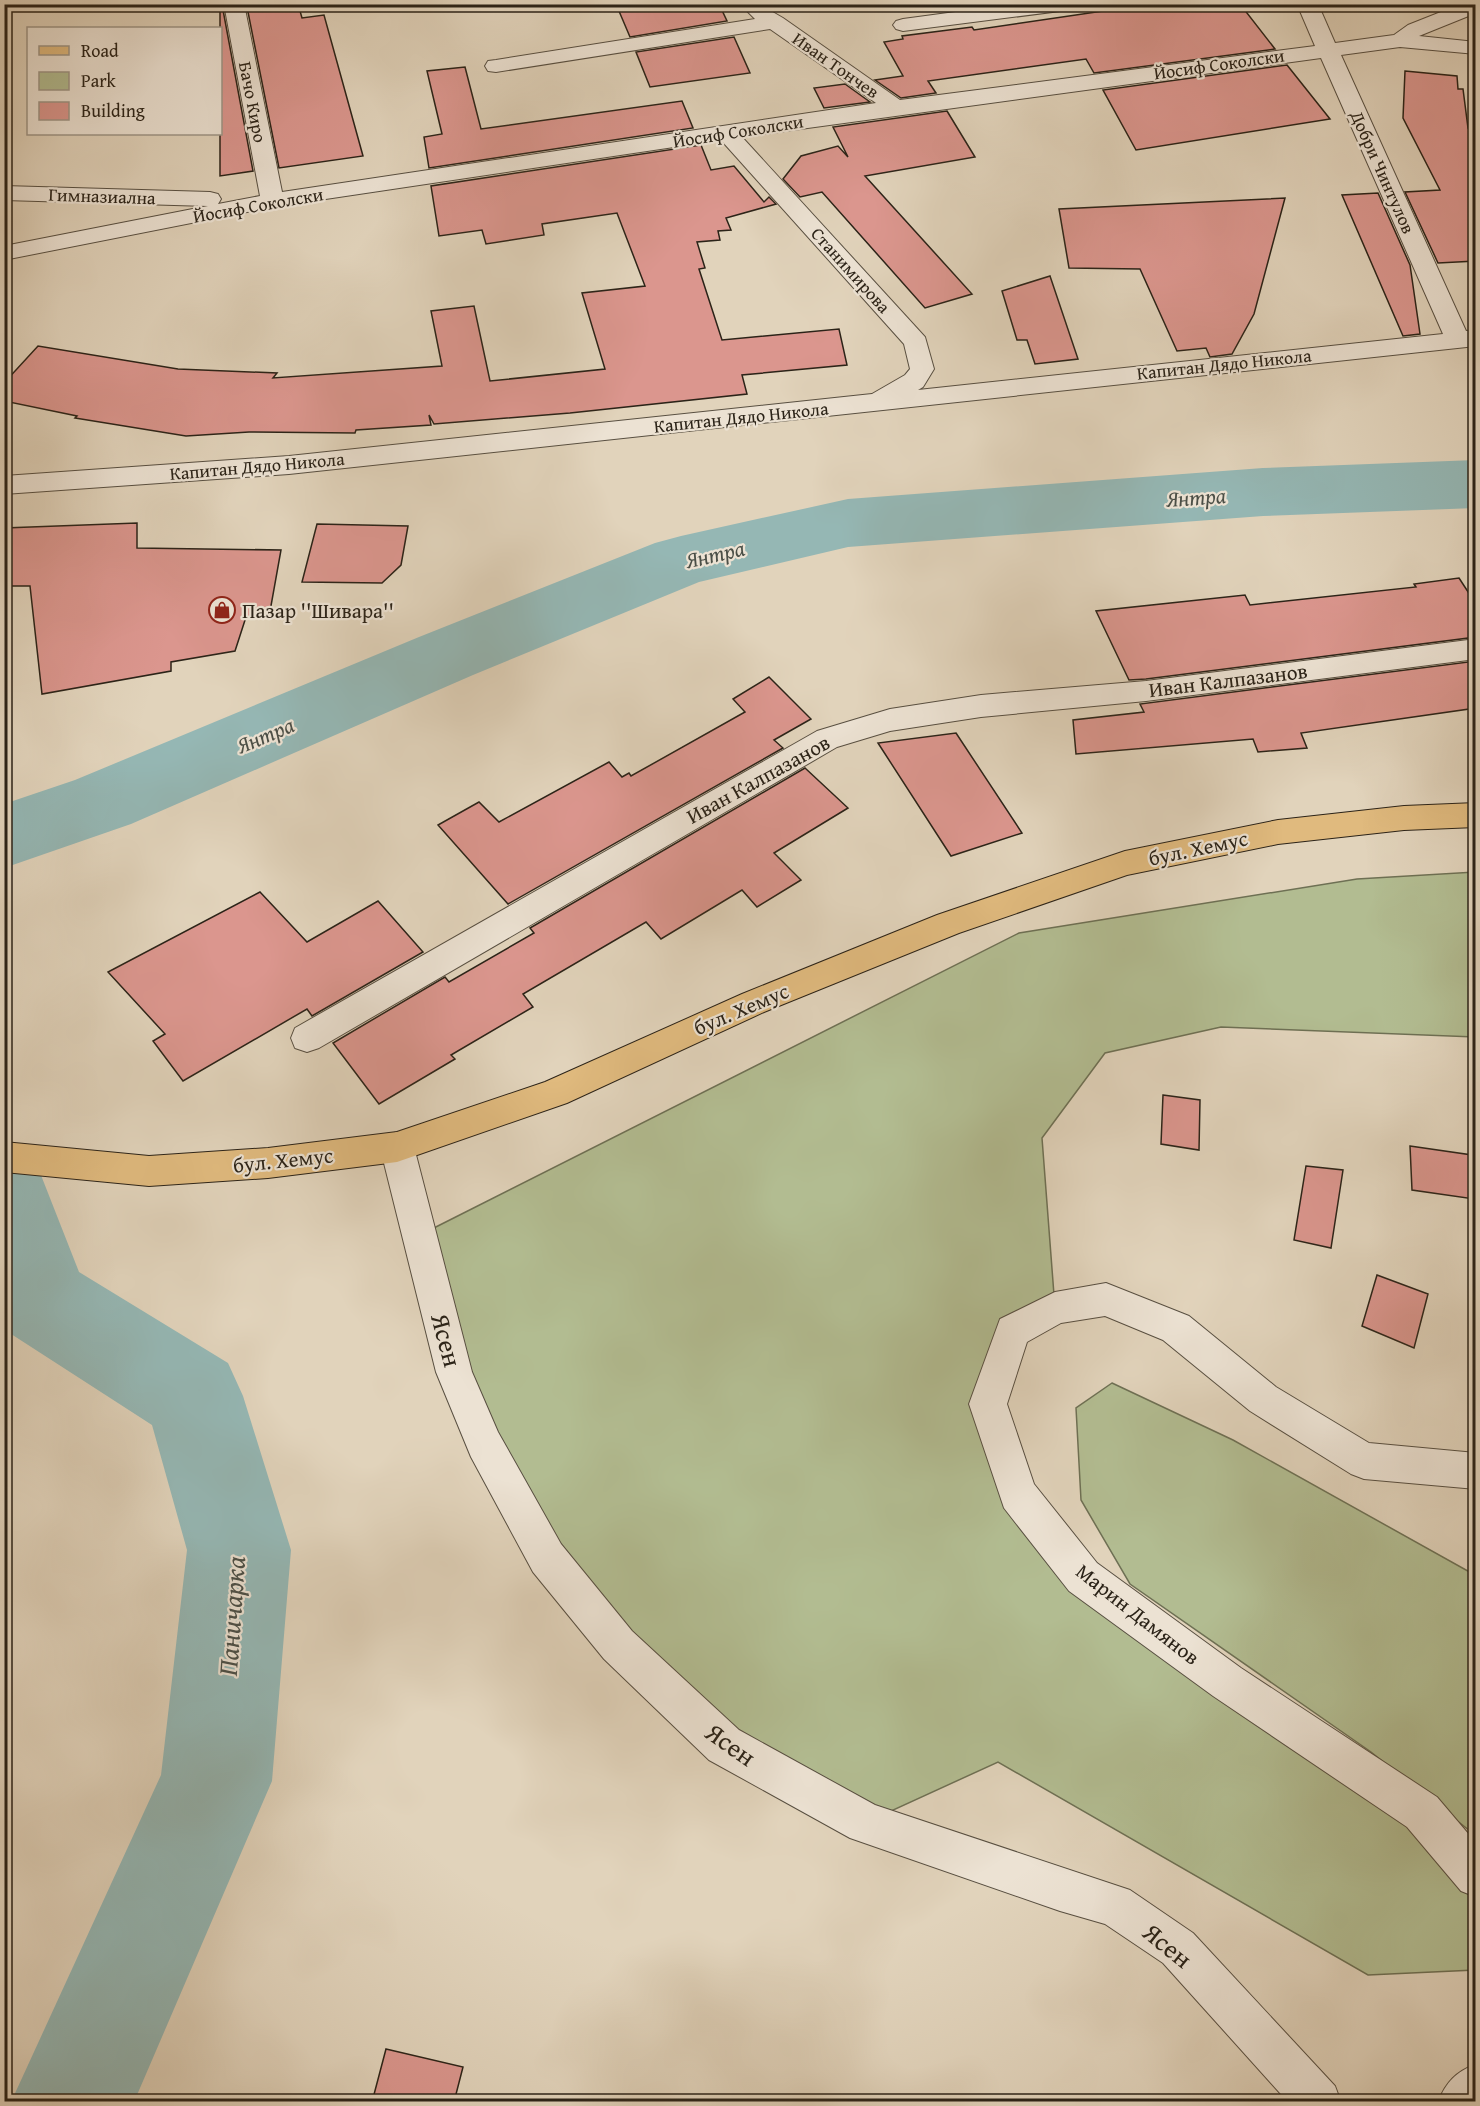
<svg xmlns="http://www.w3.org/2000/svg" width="1480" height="2106" font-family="'Gentium Book Plus',serif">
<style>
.green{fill:#b2bc91;stroke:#6e7054;stroke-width:1.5}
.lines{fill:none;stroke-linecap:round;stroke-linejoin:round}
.river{fill:#95b7b4;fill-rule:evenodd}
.building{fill:#db968e;stroke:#2b2318;stroke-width:1.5}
.minor-casing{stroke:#584f41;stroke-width:2}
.major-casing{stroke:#2b2318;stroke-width:2}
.minor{fill:#ece2d3;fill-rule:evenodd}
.major{fill:#e0ba7e;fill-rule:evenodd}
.labels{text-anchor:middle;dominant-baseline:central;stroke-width:4.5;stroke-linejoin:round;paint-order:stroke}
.far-street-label{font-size:18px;fill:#2b2318;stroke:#ece2d3}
.poi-label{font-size:21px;fill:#2b2318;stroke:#ece2d3;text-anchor:start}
.street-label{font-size:21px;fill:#2b2318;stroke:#ece2d3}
.water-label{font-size:22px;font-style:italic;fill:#4b4f47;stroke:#ece2d3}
.near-street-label{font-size:26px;fill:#2b2318;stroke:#ece2d3}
.near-water-label{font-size:27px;font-style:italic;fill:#4b4f47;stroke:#ece2d3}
</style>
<rect width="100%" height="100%" fill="#e1d3bb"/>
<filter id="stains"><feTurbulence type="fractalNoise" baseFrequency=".00333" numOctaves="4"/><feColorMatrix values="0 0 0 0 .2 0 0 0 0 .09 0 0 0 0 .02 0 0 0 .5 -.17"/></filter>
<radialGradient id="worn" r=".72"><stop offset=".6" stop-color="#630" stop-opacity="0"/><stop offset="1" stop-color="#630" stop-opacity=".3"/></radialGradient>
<g class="green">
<path d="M 1475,872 L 1475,1037 L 1221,1027 L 1105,1053 L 1042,1138 L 1055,1308 L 1013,1331 L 988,1404 L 1083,1577 L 1475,1876 L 1475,1970 L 1368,1975 L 998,1762 L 865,1823 L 618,1645 L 484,1444 L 420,1235 L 1019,933 L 1357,879 Z"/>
<path d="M 1112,1383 L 1233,1440 L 1475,1575 L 1475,1835 L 1371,1752 L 1130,1584 L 1081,1500 L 1076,1408 Z"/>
</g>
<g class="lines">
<g class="river">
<path d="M 1476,460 L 1476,508 L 1263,516 L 848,547 L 699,582 L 473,675 L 131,824 L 4,868 L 4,804 L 75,780 L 419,637 L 655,543 L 681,536 L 848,499 L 1263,468 Z"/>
<path d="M 4,1153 L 37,1165 L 79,1272 L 228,1363 L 243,1396 L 291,1550 L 272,1781 L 134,2102 L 11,2102 L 161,1775 L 187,1550 L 152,1425 L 8,1332 L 4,1325 Z"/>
</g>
</g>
<g class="building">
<path d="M 267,4 L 298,4 L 302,18 L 324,15 L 363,156 L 279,168 L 247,7 Z"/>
<path d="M 616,4 L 719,4 L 727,21 L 630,37 Z"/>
<path d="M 1151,4 L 1240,4 L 1275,49 L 1094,73 L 1086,59 L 928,81 L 936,93 L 901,98 L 875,80 L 903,76 L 884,42 L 903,39 L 902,36 L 972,27 L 974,30 Z"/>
<path d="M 223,10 L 253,171 L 220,176 L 220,11 Z"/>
<path d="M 734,37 L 750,73 L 650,87 L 636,52 Z"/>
<path d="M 1287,65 L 1330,119 L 1136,150 L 1103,90 Z"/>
<path d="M 465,67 L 481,129 L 682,101 L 693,128 L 429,168 L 424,137 L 442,134 L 427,71 Z"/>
<path d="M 1405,71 L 1457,76 L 1458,89 L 1463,89 L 1468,128 L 1476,141 L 1476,261 L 1438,263 L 1405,192 L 1440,190 L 1403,118 Z"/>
<path d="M 845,84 L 870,102 L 824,108 L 814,88 Z"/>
<path d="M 947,111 L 975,157 L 865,176 L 972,294 L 925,308 L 822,192 L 800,197 L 783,179 L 801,156 L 838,146 L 848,157 L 833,127 Z"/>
<path d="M 701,145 L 711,170 L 734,166 L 764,202 L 769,197 L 776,204 L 726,218 L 731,230 L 718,231 L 720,240 L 697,242 L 705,268 L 699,269 L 722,340 L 839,329 L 847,365 L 742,375 L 747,394 L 570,413 L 434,424 L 429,415 L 431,425 L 356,430 L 355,433 L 249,432 L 186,436 L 75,418 L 77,416 L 4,401 L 4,383 L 38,346 L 178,369 L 277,373 L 273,378 L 442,366 L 431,311 L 474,306 L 490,381 L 605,369 L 582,293 L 645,286 L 617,213 L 542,224 L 544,235 L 486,244 L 482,230 L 439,236 L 431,186 Z"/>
<path d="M 1378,193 L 1410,265 L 1420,334 L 1403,336 L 1342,195 Z"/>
<path d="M 1285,198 L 1254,314 L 1232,354 L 1210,357 L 1206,348 L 1177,351 L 1140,269 L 1069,268 L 1059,209 Z"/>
<path d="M 1050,276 L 1078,359 L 1035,364 L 1027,340 L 1017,340 L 1002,291 Z"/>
<path d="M 137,523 L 137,548 L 281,550 L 269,617 L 246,617 L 235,651 L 171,662 L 171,671 L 42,694 L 30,586 L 4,586 L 4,528 Z"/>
<path d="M 317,524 L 408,526 L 401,565 L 382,583 L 302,582 Z"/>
<path d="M 1459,578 L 1476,604 L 1476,637 L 1146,679 L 1129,680 L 1096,611 L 1245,595 L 1250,605 L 1416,587 L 1414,584 Z"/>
<path d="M 1476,661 L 1476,708 L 1301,733 L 1307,748 L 1258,752 L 1253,739 L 1076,754 L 1073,720 L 1144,712 L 1140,704 Z"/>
<path d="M 769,677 L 811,719 L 774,740 L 783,748 L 508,904 L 438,825 L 479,802 L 499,822 L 609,762 L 622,777 L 629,773 L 631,776 L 745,712 L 733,699 Z"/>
<path d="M 956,733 L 1022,833 L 951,856 L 878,743 Z"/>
<path d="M 805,768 L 848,808 L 774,853 L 801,880 L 757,907 L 742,890 L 661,939 L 646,922 L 523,994 L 533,1007 L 451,1055 L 455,1059 L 379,1104 L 333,1043 L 445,977 L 449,982 L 534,933 L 530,928 Z"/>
<path d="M 260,892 L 307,942 L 378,901 L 423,952 L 312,1016 L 307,1009 L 183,1081 L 153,1041 L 165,1034 L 108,972 Z"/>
<path d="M 1163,1095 L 1200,1100 L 1199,1150 L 1161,1144 Z"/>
<path d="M 1410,1146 L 1472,1155 L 1474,1199 L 1412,1190 Z"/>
<path d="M 1306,1166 L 1343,1170 L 1331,1248 L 1294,1240 Z"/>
<path d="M 1377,1275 L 1428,1294 L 1414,1348 L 1362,1326 Z"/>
<path d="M 386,2049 L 463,2067 L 454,2102 L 372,2102 Z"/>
</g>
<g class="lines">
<defs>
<g id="minor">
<path d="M 224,4 L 244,4 L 282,192 L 876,103 L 770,29 L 496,72 L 488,71 L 485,66 L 488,61 L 496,60 L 755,19 L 747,11 L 750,7 L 764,7 L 783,18 L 900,100 L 1315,46 L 1297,4 L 1318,4 L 1335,43 L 1394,35 L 1408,25 L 1461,4 L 1476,4 L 1476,13 L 1419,36 L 1476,42 L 1476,54 L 1400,47 L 1341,55 L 1466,331 L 1476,330 L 1476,346 L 289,474 L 4,494 L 4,476 L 289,456 L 872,394 L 905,375 L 910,369 L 904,344 L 721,140 L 272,207 L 4,260 L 4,246 L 208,206 L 4,200 L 4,186 L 210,192 L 218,194 L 221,199 L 218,204 L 260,196 ZM 1321,58 L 1443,334 L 918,390 L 923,387 L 934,369 L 925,337 L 742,137 Z"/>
<path d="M 393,4 L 419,4 L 416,8 L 403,11 L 396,9 Z"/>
<path d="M 1015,4 L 1078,4 L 1068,10 L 903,31 L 896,29 L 893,25 L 896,21 L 903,19 Z"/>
<path d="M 1476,639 L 1476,659 L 1146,701 L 981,717 L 890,731 L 837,747 L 319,1048 L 307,1052 L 295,1048 L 291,1038 L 295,1028 L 817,731 L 890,709 L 981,695 L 1146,681 Z"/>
<path d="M 397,1132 L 409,1137 L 414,1147 L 472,1372 L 498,1432 L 561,1544 L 632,1631 L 739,1730 L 875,1805 L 1130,1890 L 1193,1933 L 1335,2086 L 1341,2102 L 1288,2102 L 1163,1963 L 1105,1924 L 1060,1911 L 850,1838 L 709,1760 L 604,1659 L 533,1572 L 471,1457 L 436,1372 L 380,1147 L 385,1137 Z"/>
<path d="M 1106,1283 L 1189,1316 L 1276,1387 L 1369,1443 L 1476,1453 L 1476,1489 L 1364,1479 L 1351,1474 L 1250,1411 L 1163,1340 L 1105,1316 L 1061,1323 L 1027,1342 L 1007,1404 L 1034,1484 L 1097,1563 L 1241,1668 L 1437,1797 L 1476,1843 L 1476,1897 L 1461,1891 L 1407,1827 L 1213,1696 L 1069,1591 L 1004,1508 L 969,1404 L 1000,1319 L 1055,1292 Z"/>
<path d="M 1476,2064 L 1476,2102 L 1438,2102 C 1446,2082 1456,2072 1476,2064 Z"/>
</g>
<path id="major" d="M 1476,803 L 1476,827 L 1404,830 L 1278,844 L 1127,875 L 959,933 L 764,1012 L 567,1103 L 397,1162 L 268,1178 L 149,1186 L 4,1172 L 4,1142 L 149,1156 L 268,1148 L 397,1132 L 545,1082 L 742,994 L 937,915 L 1125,851 L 1278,820 L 1404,806 Z"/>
</defs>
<use href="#minor" class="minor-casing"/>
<use href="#major" class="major-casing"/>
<use href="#minor" class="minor"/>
<use href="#major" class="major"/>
</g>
<defs>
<symbol id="shop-ring" viewBox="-11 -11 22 22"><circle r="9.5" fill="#ece2d3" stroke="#8f2418" stroke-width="1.5"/><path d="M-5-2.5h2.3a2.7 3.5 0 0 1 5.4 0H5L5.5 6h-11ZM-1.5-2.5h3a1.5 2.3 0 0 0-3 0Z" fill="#8f2418"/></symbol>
</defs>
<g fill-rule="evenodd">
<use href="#shop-ring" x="207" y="595" width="30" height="30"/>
</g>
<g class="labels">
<g class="far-street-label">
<text transform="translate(1219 64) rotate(-8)">Йосиф Соколски</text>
<text transform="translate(836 65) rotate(35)">Иван Тончев</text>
<text transform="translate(253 102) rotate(79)">Бачо Киро</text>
<text transform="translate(738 131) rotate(-9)">Йосиф Соколски</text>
<text transform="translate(1383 172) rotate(66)">Добри Чинтулов</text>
<text transform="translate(102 196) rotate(2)">Гимназиална</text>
<text transform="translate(258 205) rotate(-10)">Йосиф Соколски</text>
<text transform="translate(851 270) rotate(48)">Станимирова</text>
<text transform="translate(1224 364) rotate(-6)">Капитан Дядо Никола</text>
<text transform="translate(741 417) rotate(-6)">Капитан Дядо Никола</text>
<text transform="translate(257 466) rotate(-5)">Капитан Дядо Никола</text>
</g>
<g class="poi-label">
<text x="242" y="610">Пазар ''Шивара''</text>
</g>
<g class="street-label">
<text transform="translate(1228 680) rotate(-7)">Иван Калпазанов</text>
<text transform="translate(758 779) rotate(-29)">Иван Калпазанов</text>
<text transform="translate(1198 848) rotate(-12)">бул. Хемус</text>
<text transform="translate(741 1009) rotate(-23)">бул. Хемус</text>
<text transform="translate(283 1160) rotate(-6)">бул. Хемус</text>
<text transform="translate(1138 1614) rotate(38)">Марин Дамянов</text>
</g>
<g class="water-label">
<text transform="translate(1196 497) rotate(-4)">Янтра</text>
<text transform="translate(715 554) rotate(-13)">Янтра</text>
<text transform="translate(265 735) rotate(-23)">Янтра</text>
</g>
<g class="near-street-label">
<text transform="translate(447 1340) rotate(75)">Ясен</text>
<text transform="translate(731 1744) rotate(35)">Ясен</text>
<text transform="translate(1168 1945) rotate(39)">Ясен</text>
</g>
<g class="near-water-label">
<text transform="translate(231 1616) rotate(-86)">Паничарка</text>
</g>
</g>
<rect width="1480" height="2106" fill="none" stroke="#e1d3bb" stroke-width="24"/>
<rect x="6" y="6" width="1468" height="2094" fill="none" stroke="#2b2318" stroke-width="3"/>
<rect x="12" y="12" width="1456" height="2082" fill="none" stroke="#2b2318" stroke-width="1.5"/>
<rect x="27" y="27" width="195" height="108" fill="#ece2d3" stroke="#9f9688" stroke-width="1.5"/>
<rect x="39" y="46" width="30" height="9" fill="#e0ba7e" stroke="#9f9688" stroke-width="1.5"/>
<text x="81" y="57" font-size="18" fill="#2b2318">Road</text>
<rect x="39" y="72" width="30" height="18" fill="#b2bc91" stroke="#9f9688" stroke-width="1.5"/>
<text x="81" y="87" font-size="18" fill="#2b2318">Park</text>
<rect x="39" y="102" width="30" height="18" fill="#db968e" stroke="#9f9688" stroke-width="1.5"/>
<text x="81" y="117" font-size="18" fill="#2b2318">Building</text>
<rect width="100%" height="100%" filter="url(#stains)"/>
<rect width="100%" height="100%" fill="url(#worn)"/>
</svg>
